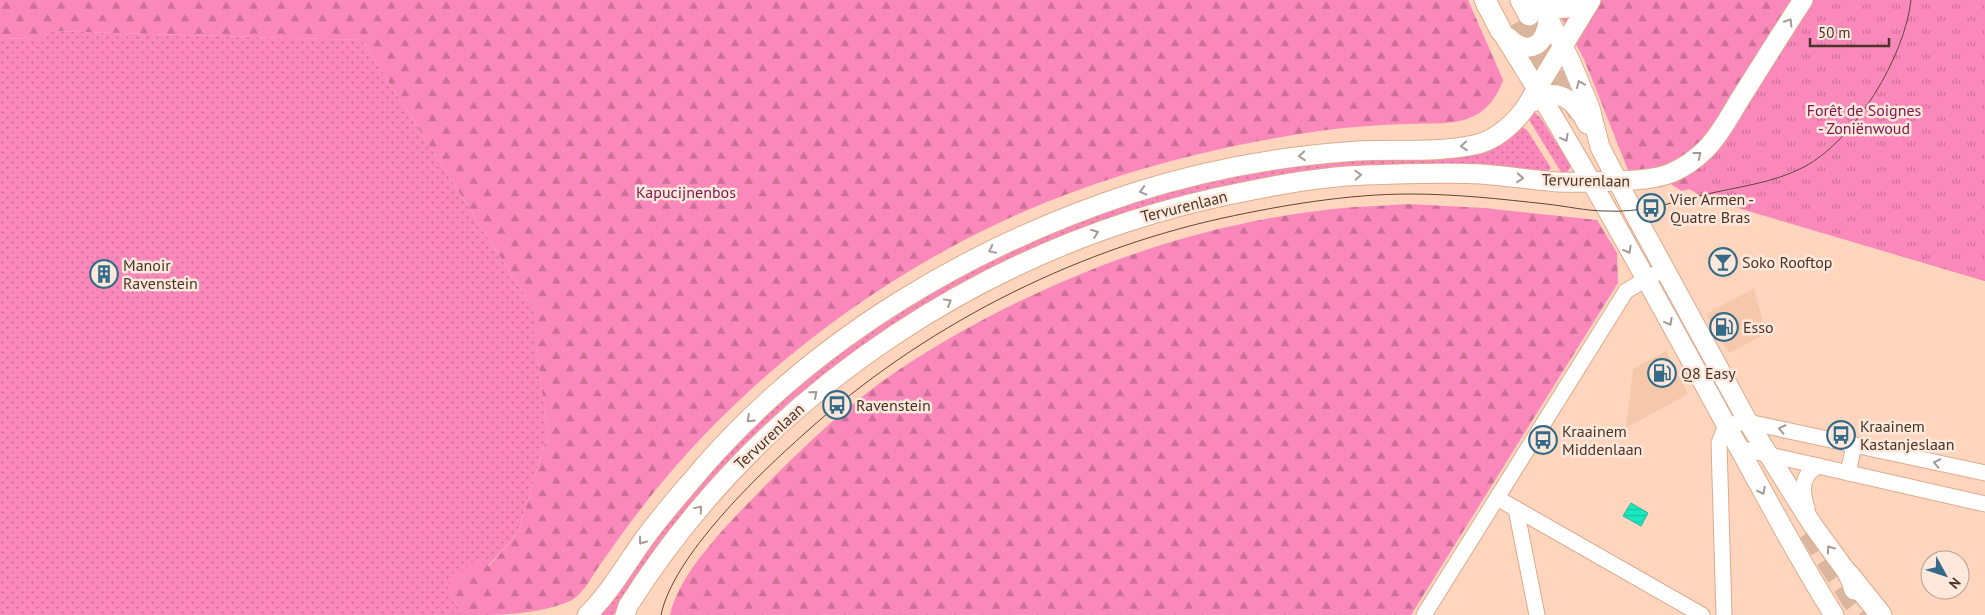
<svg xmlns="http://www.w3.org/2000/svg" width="1985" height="615" font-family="'PT Sans',sans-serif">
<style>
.built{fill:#f5c8ac}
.grass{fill:url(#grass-dots)}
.forest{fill:url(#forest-firs)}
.park{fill:url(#park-tufts)}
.water{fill:url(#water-rules);stroke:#27b392}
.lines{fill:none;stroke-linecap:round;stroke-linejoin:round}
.highway-tunnel{stroke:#dbb69f;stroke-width:21;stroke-dasharray:21 11;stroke-linecap:butt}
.minor-casing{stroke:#dcaa8c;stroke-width:17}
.major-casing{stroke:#dcaa8c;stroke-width:21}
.highway-casing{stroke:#dcaa8c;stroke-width:23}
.minor{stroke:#fff;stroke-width:15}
.major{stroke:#fff;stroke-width:19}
.highway{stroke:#fff;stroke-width:21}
.tram{stroke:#5d4638;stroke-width:1}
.oneway{stroke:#a49a94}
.labels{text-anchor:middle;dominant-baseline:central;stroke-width:5;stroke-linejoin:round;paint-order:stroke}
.park-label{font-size:16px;fill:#7f144f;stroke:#fde8db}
.street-label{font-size:16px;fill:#493528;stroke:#fde8db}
.poi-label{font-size:16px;fill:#493528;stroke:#fde8db;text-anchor:start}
</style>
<defs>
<pattern id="grass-dots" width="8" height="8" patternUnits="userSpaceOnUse" patternTransform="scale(1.25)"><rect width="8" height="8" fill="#fb88bb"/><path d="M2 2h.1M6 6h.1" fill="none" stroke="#cd7098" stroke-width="1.8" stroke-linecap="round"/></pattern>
<pattern id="forest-firs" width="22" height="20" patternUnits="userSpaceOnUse" patternTransform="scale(1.25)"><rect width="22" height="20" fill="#fb88bb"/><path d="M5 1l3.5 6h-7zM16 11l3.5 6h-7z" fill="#cd7098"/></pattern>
<pattern id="park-tufts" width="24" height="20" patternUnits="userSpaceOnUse" patternTransform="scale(1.25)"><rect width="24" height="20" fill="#fb88bb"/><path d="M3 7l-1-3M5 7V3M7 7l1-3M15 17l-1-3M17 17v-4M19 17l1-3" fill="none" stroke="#cd7098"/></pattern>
<pattern id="water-rules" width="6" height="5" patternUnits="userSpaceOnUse" patternTransform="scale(1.25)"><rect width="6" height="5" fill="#18e9bf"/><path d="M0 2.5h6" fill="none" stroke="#18c8a4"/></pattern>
</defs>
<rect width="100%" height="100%" fill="#ffd6bd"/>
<g class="built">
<path d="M 1754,288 L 1766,334 L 1729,353 L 1706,314 Z"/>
<path d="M 1666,351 L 1688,394 L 1626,428 L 1633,369 Z"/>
</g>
<g class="grass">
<path d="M 47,31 L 362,40 L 536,313 L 536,347 L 548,433 L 518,533 L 488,566 L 452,597 L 464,615 L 0,615 L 0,39 L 35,38 L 38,42 L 45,42 Z"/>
<path d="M 1534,112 L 1540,117 L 1571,166 L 1567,173 L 1561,172 L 1528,118 Z"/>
<path d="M 1521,126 L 1527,130 L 1551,168 L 1548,172 L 1510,168 L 1190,196 L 866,346 L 631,588 L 613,615 L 599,615 L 642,552 L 734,444 L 805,379 L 878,324 L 970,269 L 1096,213 L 1181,187 L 1287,165 L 1398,157 Z"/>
</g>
<g class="forest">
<path d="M 0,0 L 1468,0 L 1503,80 C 1497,98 1485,113 1467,119 C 1448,125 1425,123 1405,124 C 1376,125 1348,127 1319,131 C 1210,147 1101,175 1001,222 C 875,281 759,369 669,474 C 645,502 623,532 602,562 C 592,575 586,591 572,600 C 539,615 500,615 464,615 L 452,597 L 447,585 L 477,559 L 489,566 L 518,533 L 548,433 L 536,347 L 536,313 L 362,40 L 47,31 L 46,42 L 37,42 L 35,38 L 0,39 Z"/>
<path d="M 1552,0 L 1985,0 L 1985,281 L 1705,198 L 1690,189 L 1682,191 L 1648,170 L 1628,170 L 1584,59 Z"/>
<path d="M 1408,204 L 1484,208 L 1597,220 L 1617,253 L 1618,283 L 1411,615 L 670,615 C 680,571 729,523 760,491 C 803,447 849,403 900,369 C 1031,284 1178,226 1333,209 C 1358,206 1383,206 1408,204 Z"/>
</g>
<path class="park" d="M 1811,0 L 1985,0 L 1985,281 L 1705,198 L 1689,189 Z"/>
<path class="water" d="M 1631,503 L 1648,513 L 1641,526 L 1623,516 Z"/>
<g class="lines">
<g class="highway-tunnel">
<path d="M 1529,15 L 1579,114"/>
<path d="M 1514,24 L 1552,94"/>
<path d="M 1809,532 L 1853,602 L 1864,615"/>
</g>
<defs>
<g id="minor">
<path d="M 1739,448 L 1985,504"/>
<path d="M 1848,473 L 1854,445"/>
<path d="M 1497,498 L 1702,615"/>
<path d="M 1807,508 C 1802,492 1800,474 1819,466"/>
<path d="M 1516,509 L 1537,615"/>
<path d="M 1424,615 L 1626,291 L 1664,269"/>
<path d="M 1724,615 L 1719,443 L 1726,425 L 1748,422 L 1985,473"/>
</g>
<g id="major">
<path d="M 1540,2 L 1570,60 L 1590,108 L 1600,147 L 1633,211 L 1748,422 L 1812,524 L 1849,575 L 1854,590"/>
<path d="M 1540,2 C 1556,10 1566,12 1581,0"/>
<path d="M 1501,31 C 1586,166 1662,308 1739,448 C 1770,504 1799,560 1834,615"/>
<path d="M 1508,37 C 1529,58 1547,44 1548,18"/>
<path d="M 1533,102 C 1558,84 1576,102 1587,124"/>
<path d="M 587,615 C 609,594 626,564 644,539 C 662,514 684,490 704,466 C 817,337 971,246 1133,193 C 1205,170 1282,156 1357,151 C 1395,149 1436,153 1474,145 C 1494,141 1512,125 1524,110 L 1591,0"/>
<path d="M 625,615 L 628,606 C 766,388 995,239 1248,191 C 1287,183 1327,176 1367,175 C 1405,174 1443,172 1481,174 C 1507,176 1533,180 1558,182 C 1578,183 1596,182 1615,181 C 1634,180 1653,180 1671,173 C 1683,168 1697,158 1706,149 C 1721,134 1731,113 1742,96 C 1762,64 1782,32 1803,0"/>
</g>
<g id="highway">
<path d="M 1485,0 L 1501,31"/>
<path d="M 1521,0 L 1529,15"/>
<path d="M 1539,0 L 1540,2"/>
<path d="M 1849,575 L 1881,615"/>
</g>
</defs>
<use href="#minor" class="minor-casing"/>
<use href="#major" class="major-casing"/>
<use href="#highway" class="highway-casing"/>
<use href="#minor" class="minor"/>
<use href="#major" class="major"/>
<use href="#highway" class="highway"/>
<path class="tram" d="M 661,615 C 673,556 759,474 804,434 C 921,328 1069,252 1223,218 C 1283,205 1349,194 1410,194 C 1456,194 1501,199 1546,204 C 1566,206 1586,211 1606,211 C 1639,213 1671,203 1703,195 C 1736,187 1774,183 1804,167 C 1855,140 1905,56 1911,0"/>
</g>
<defs><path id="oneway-chevron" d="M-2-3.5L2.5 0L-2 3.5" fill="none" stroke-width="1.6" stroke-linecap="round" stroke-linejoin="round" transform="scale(1.25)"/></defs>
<g class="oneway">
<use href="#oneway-chevron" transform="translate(1789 22) rotate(-58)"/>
<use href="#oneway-chevron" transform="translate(1580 84) rotate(-113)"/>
<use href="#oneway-chevron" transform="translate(1565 138) rotate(61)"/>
<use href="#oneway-chevron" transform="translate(1464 146) rotate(176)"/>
<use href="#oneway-chevron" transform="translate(1698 155) rotate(-38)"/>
<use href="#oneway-chevron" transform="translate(1302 156) rotate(175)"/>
<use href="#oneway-chevron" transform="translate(1358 175) rotate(-3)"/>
<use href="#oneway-chevron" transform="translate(1520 178) rotate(5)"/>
<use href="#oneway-chevron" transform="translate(1143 191) rotate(165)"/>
<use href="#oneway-chevron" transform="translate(1095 233) rotate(-20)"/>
<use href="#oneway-chevron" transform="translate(992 250) rotate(154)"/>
<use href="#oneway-chevron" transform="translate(1628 250) rotate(61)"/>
<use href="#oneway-chevron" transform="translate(948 302) rotate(-29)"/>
<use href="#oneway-chevron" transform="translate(1669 322) rotate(61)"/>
<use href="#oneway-chevron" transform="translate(814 394) rotate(-40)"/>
<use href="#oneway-chevron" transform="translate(750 419) rotate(137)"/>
<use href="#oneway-chevron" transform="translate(1782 429) rotate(-168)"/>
<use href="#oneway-chevron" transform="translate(1937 463) rotate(-168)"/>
<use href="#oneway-chevron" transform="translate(1762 491) rotate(62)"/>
<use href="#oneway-chevron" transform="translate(699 509) rotate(-50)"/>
<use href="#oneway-chevron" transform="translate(642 541) rotate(126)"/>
<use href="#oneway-chevron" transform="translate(1830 549) rotate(-126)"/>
</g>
<defs>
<symbol id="bus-ring" viewBox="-11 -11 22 22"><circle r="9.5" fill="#fde8db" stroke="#356b87" stroke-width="1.5"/><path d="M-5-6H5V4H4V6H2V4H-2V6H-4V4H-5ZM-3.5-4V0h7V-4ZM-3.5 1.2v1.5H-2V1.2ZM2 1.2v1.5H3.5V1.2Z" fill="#356b87"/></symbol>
<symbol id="bar-ring" viewBox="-11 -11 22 22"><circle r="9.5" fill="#fde8db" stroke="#356b87" stroke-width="1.5"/><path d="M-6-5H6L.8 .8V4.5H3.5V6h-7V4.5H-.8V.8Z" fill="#356b87"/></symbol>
<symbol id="building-ring" viewBox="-11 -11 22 22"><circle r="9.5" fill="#fde8db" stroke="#356b87" stroke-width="1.5"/><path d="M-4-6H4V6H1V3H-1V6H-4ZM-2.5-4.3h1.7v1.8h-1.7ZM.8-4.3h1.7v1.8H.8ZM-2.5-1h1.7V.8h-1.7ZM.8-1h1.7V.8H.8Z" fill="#356b87"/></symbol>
<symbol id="fuel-ring" viewBox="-11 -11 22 22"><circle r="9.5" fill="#fde8db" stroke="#356b87" stroke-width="1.5"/><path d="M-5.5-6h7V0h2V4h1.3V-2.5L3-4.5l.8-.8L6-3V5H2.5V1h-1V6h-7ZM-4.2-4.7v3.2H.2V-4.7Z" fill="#356b87"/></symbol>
</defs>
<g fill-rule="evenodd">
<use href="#bus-ring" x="1635" y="192" width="32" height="32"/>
<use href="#bar-ring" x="1707" y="246" width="32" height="32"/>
<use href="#building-ring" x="88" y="258" width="32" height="32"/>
<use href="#fuel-ring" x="1708" y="311" width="32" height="32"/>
<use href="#fuel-ring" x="1646" y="357" width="32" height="32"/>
<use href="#bus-ring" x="821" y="389" width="32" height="32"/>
<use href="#bus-ring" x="1825" y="419" width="32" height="32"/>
<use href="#bus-ring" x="1527" y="424" width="32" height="32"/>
</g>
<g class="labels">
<g class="park-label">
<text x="1864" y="110">Forêt de Soignes<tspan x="1864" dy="18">- Zoniënwoud</tspan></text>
<text x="686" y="192">Kapucijnenbos</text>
</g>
<g class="street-label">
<text transform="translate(1586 180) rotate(1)">Tervurenlaan</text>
<text transform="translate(1184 206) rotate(-14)">Tervurenlaan</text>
<text transform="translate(769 436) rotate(-43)">Tervurenlaan</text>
</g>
<g class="poi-label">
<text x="1670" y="199">Vier Armen -<tspan x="1670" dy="18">Quatre Bras</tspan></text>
<text x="1742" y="262">Soko Rooftop</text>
<text x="123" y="265">Manoir<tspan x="123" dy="18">Ravenstein</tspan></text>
<text x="1743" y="327">Esso</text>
<text x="1681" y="373">Q8 Easy</text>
<text x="856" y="405">Ravenstein</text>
<text x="1860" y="426">Kraainem<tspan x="1860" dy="18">Kastanjeslaan</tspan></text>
<text x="1562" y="431">Kraainem<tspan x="1562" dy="18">Middenlaan</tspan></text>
</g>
</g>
<g transform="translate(1945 575) rotate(130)"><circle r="24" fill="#fde8db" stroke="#b5a093"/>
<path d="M0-4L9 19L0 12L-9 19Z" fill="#356b87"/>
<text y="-8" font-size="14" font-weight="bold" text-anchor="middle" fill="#493528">N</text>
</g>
<path d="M1810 38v8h79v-8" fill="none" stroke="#493528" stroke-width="2.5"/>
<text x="1818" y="38" font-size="15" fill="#493528" stroke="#fde8db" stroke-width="4" paint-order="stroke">50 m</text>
</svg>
